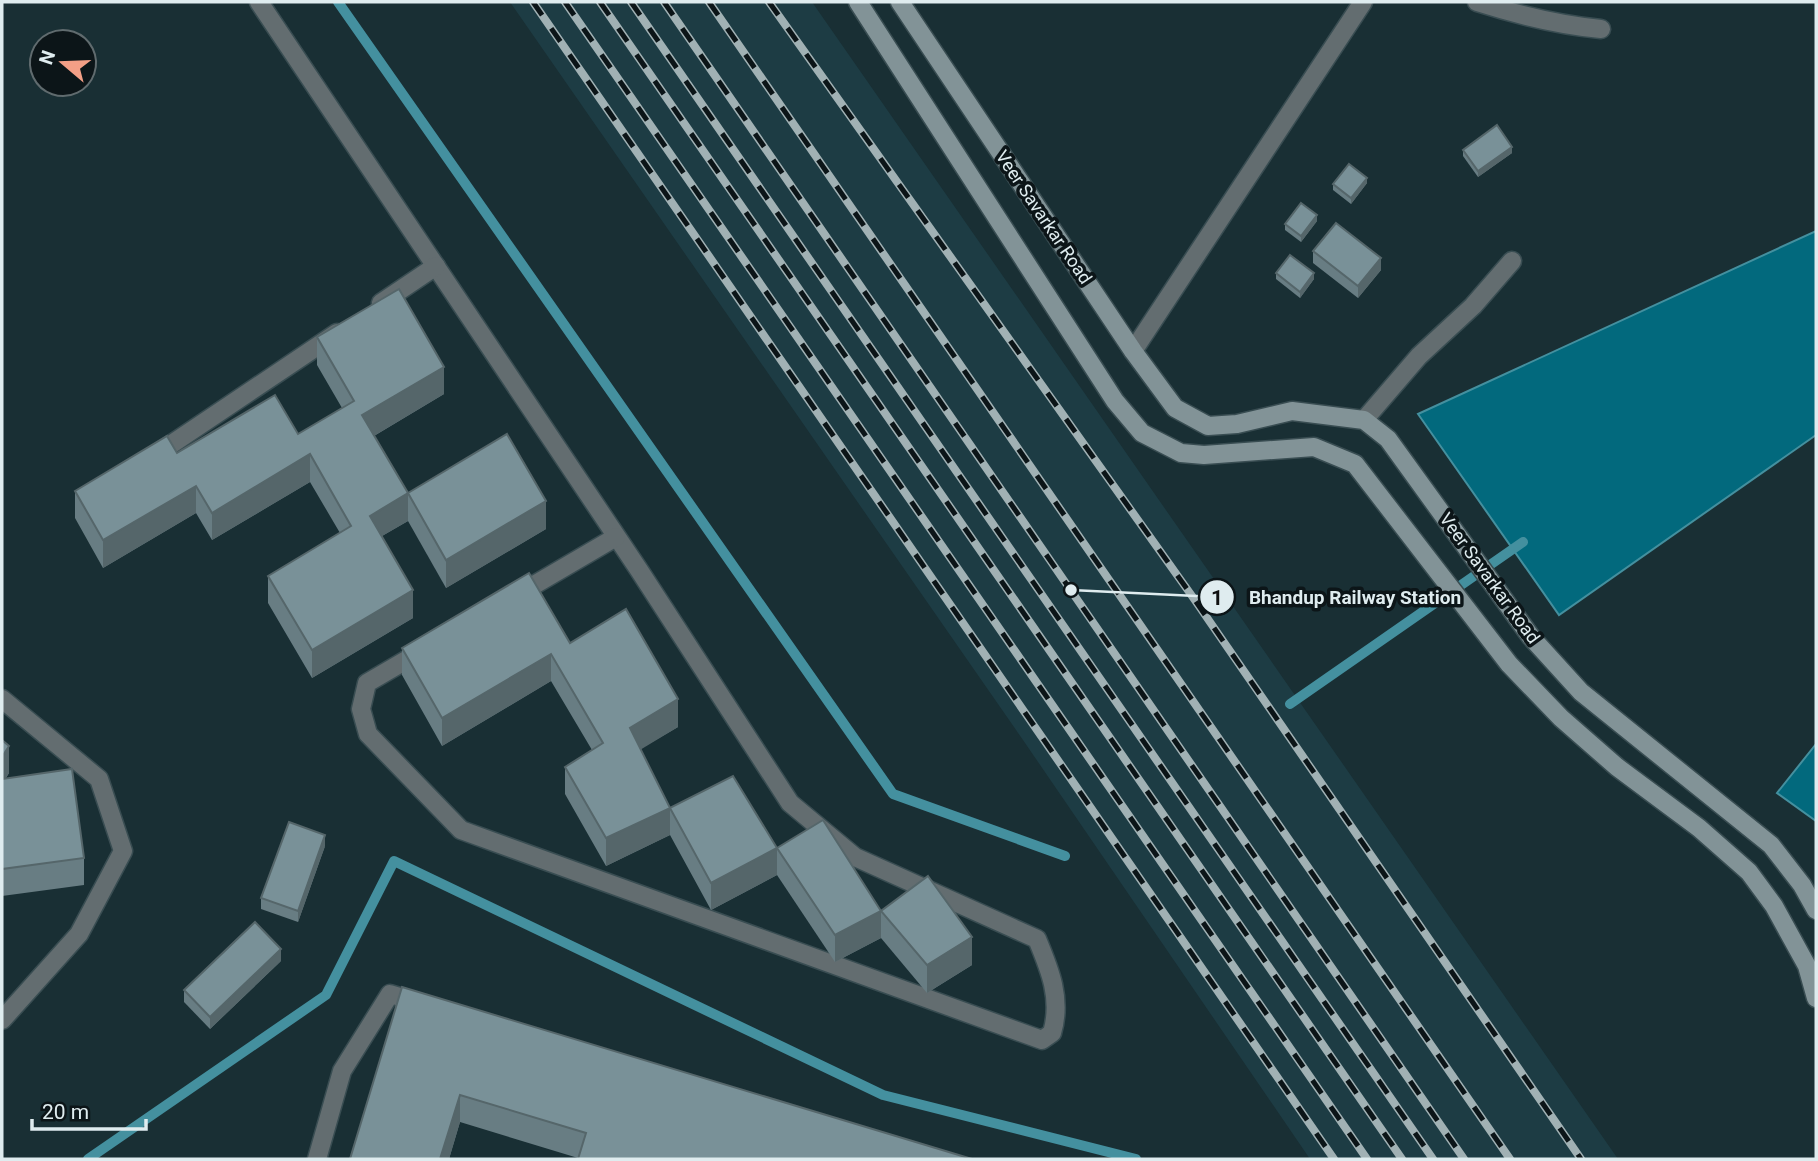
<svg xmlns="http://www.w3.org/2000/svg" width="1818" height="1161" font-family="Roboto,sans-serif">
<style>
.built{fill:#1d3c44}
.water{fill:#02697d;stroke:#44909f;stroke-width:2}
.lines{fill:none;stroke-linecap:round;stroke-linejoin:round}
.stream{stroke:#44909f;stroke-width:10}
.street-casing{stroke:#394d52;stroke-width:21}
.secondary-casing{stroke:#394d52;stroke-width:21}
.street{stroke:#636d70;stroke-width:18}
.secondary{stroke:#829397;stroke-width:18}
.rail-casing{stroke:#a1b1b4;stroke-width:8}
.rail{stroke:#0c1518;stroke-width:5;stroke-dasharray:16;stroke-linecap:butt}
.wall{fill:#687d83}
.shaded-wall{fill:#55666a}
.building{fill:#799198;stroke:#55666a;stroke-width:2}
.labels{text-anchor:middle;dominant-baseline:central;stroke-width:7;stroke-linejoin:round;paint-order:stroke}
.street-label{font-size:18px;fill:#dfecef;stroke:#0c1518}
.leader{fill:none;stroke:#dfecef;stroke-width:2.5}
.callout-dot{fill:#dfecef;stroke:#0c1518;stroke-width:2.5}
.mark-label{font-size:21px;text-anchor:middle;font-weight:bold;fill:#111}
.callout-label{font-size:19px;text-anchor:middle;font-weight:bold;fill:#dfecef;stroke:#0c1518;stroke-width:7;stroke-linejoin:round;paint-order:stroke}
</style>
<rect width="100%" height="100%" fill="#192f34"/>
<path class="built" d="M 510,2 L 812,2 L 1618,1159 L 1310,1159 L 1023,740 Z"/>
<g class="water">
<path d="M 1816,231 L 1816,435 L 1559,615 L 1418,414 Z"/>
<path d="M 1816,744 L 1816,821 L 1777,793 Z"/>
</g>
<g class="lines">
<g class="stream">
<path d="M 338,2 L 893,794 L 1065,856"/>
<path d="M 1290,704 L 1523,542"/>
<path d="M 88,1159 L 326,995 L 394,861 L 883,1095 L 1136,1159"/>
</g>
<defs>
<g id="street">
<path d="M 259,2 L 639,570 L 790,803 L 855,857 L 1037,939 C 1050,970 1062,999 1052,1033 L 1042,1040 L 461,830 L 368,734 L 361,709 L 367,683 L 420,652"/>
<path d="M 1477,2 C 1518,15 1558,25 1601,29"/>
<path d="M 381,303 L 436,266"/>
<path d="M 1133,351 L 1363,2"/>
<path d="M 1364,420 L 1419,356 L 1473,306 L 1512,261"/>
<path d="M 151,458 L 337,333"/>
<path d="M 517,595 L 616,537"/>
<path d="M 2,699 L 99,779 L 123,851 L 79,934 L 2,1020"/>
<path d="M 317,1159 L 342,1071 L 390,994 L 420,1003"/>
</g>
<g id="secondary">
<path d="M 858,2 L 1115,401 L 1142,433 L 1181,453 L 1204,455 L 1314,447 L 1355,464 L 1509,664 L 1561,718 L 1617,767 L 1699,828 L 1749,872 L 1774,906 L 1807,966 L 1816,998"/>
<path d="M 900,2 L 1133,351 L 1175,408 L 1208,426 L 1237,424 L 1292,411 L 1364,420 L 1388,439 L 1531,637 L 1581,692 L 1771,845 L 1802,885 L 1816,910"/>
</g>
</defs>
<use href="#street" class="street-casing"/>
<use href="#secondary" class="secondary-casing"/>
<use href="#street" class="street"/>
<use href="#secondary" class="secondary"/>
<defs>
<g id="rail">
<path d="M 533,2 L 1334,1159"/>
<path d="M 565,2 L 1367,1159"/>
<path d="M 600,2 L 1402,1159"/>
<path d="M 631,2 L 1433,1159"/>
<path d="M 664,2 L 1464,1159"/>
<path d="M 709,2 L 1510,1159"/>
<path d="M 769,2 L 1192,596 L 1581,1159"/>
</g>
</defs>
<use href="#rail" class="rail-casing"/>
<use href="#rail" class="rail"/>
</g>
<g class="wall">
<path d="M 1463,150 L 1512,153 L 1478,177 L 1463,156 Z"/>
<path d="M 1367,183 L 1351,204 L 1333,190 L 1333,184 Z"/>
<path d="M 1317,221 L 1301,242 L 1285,230 L 1285,224 Z"/>
<path d="M 1313,251 L 1381,270 L 1358,298 L 1313,263 Z"/>
<path d="M 1276,273 L 1314,279 L 1300,298 L 1276,279 Z"/>
<path d="M 317,337 L 444,394 L 374,436 L 408,521 L 382,536 L 413,618 L 312,678 L 268,603 L 268,576 L 340,533 L 310,482 L 212,540 L 196,513 L 103,568 L 75,518 L 75,491 L 177,453 L 298,434 L 342,408 L 317,365 Z"/>
<path d="M 408,493 L 546,529 L 446,588 L 408,521 Z"/>
<path d="M 570,643 L 678,727 L 640,749 L 670,808 L 777,875 L 711,910 L 670,835 L 606,866 L 565,794 L 565,767 L 592,750 L 551,681 L 442,746 L 402,675 L 402,648 Z"/>
<path d="M 2,740 L 9,773 L 6,778 L 84,858 L 84,885 L 2,896 Z"/>
<path d="M 325,846 L 298,922 L 261,909 L 261,898 Z"/>
<path d="M 777,848 L 881,938 L 835,962 L 777,875 Z"/>
<path d="M 881,911 L 972,965 L 927,993 L 881,938 Z"/>
<path d="M 281,961 L 210,1029 L 184,1002 L 184,990 Z"/>
<path d="M 402,987 L 972,1159 L 578,1158 L 460,1122 L 449,1159 L 350,1159 Z"/>
</g>
<g class="shaded-wall">
<path d="M 1512,147 L 1512,153 L 1478,177 L 1478,171 Z"/>
<path d="M 1367,178 L 1367,183 L 1351,204 L 1351,198 Z"/>
<path d="M 1317,215 L 1317,221 L 1301,242 L 1301,236 Z"/>
<path d="M 1381,258 L 1381,270 L 1358,298 L 1358,286 Z"/>
<path d="M 1314,273 L 1314,279 L 1300,298 L 1300,292 Z"/>
<path d="M 444,367 L 444,394 L 362,443 L 362,415 Z"/>
<path d="M 310,454 L 310,482 L 212,540 L 212,513 Z"/>
<path d="M 196,486 L 196,513 L 103,568 L 103,540 Z"/>
<path d="M 408,493 L 408,521 L 370,543 L 370,516 Z"/>
<path d="M 546,501 L 546,529 L 446,588 L 446,560 Z"/>
<path d="M 413,590 L 413,618 L 312,678 L 312,650 Z"/>
<path d="M 551,654 L 551,681 L 442,746 L 442,718 Z"/>
<path d="M 678,699 L 678,727 L 630,756 L 630,728 Z"/>
<path d="M 9,746 L 9,773 L 2,784 L 2,757 Z"/>
<path d="M 670,808 L 670,835 L 606,866 L 606,838 Z"/>
<path d="M 325,835 L 325,846 L 298,922 L 298,911 Z"/>
<path d="M 777,848 L 777,875 L 711,910 L 711,883 Z"/>
<path d="M 881,911 L 881,938 L 835,962 L 835,935 Z"/>
<path d="M 972,937 L 972,965 L 927,993 L 927,965 Z"/>
<path d="M 281,949 L 281,961 L 210,1029 L 210,1017 Z"/>
<path d="M 460,1095 L 460,1122 L 449,1159 L 440,1159 Z"/>
</g>
<g class="building">
<path d="M 1497,125 L 1512,147 L 1478,171 L 1463,150 Z"/>
<path d="M 1349,164 L 1367,178 L 1351,198 L 1333,184 Z"/>
<path d="M 1301,203 L 1317,215 L 1301,236 L 1285,224 Z"/>
<path d="M 1336,223 L 1381,258 L 1358,286 L 1313,251 Z"/>
<path d="M 1290,255 L 1314,273 L 1300,292 L 1276,273 Z"/>
<path d="M 399,289 L 444,367 L 362,415 L 408,493 L 370,516 L 413,590 L 312,650 L 268,576 L 351,526 L 310,454 L 212,513 L 196,486 L 103,540 L 75,491 L 167,436 L 177,453 L 275,395 L 298,434 L 354,401 L 317,337 Z"/>
<path d="M 507,434 L 546,501 L 446,560 L 408,493 Z"/>
<path d="M 529,573 L 570,643 L 626,609 L 678,699 L 630,728 L 670,808 L 733,776 L 777,848 L 711,883 L 670,808 L 606,838 L 565,767 L 603,743 L 551,654 L 442,718 L 402,648 Z"/>
<path d="M 2,740 L 9,746 L 2,757 Z"/>
<path d="M 72,769 L 84,858 L 2,869 L 2,779 Z"/>
<path d="M 823,820 L 881,911 L 835,935 L 777,848 Z"/>
<path d="M 289,822 L 325,835 L 298,911 L 261,898 Z"/>
<path d="M 928,876 L 972,937 L 927,965 L 881,911 Z"/>
<path d="M 255,922 L 281,949 L 210,1017 L 184,990 Z"/>
<path d="M 402,987 L 972,1159 L 578,1159 L 586,1133 L 460,1095 L 440,1159 L 350,1159 Z"/>
</g>
<g class="labels">
<g class="street-label">
<text transform="translate(1044 217) rotate(56)">Veer Savarkar Road</text>
<text transform="translate(1490 578) rotate(54)">Veer Savarkar Road</text>
</g>
</g>
<path class="leader" d="M1071 590L1217 597"/>
<g class="callout-dot">
<circle cx="1071" cy="590" r="7"/>
<circle cx="1217" cy="597" r="18"/>
</g>
<g class="mark-label">
<text x="1217" y="605">1</text>
</g>
<g class="callout-label">
<text x="1355" y="604">Bhandup Railway Station</text>
</g>
<rect width="1818" height="1161" fill="none" stroke="#dfecef" stroke-width="7"/>
<g transform="translate(63 63) rotate(289)"><circle r="33" fill="#0c1518" stroke="#606b6e" stroke-width="2"/>
<path d="M0-5L12 26L0 18L-12 26Z" fill="#f39f86"/>
<text y="-10" font-size="19" font-weight="bold" text-anchor="middle" fill="#dfecef">N</text>
</g>
<path d="M32 1119v10h114v-10" fill="none" stroke="#dfecef" stroke-width="3.5"/>
<text x="42" y="1119" font-size="21" fill="#dfecef" stroke="#0c1518" stroke-width="5" paint-order="stroke">20 m</text>
</svg>
